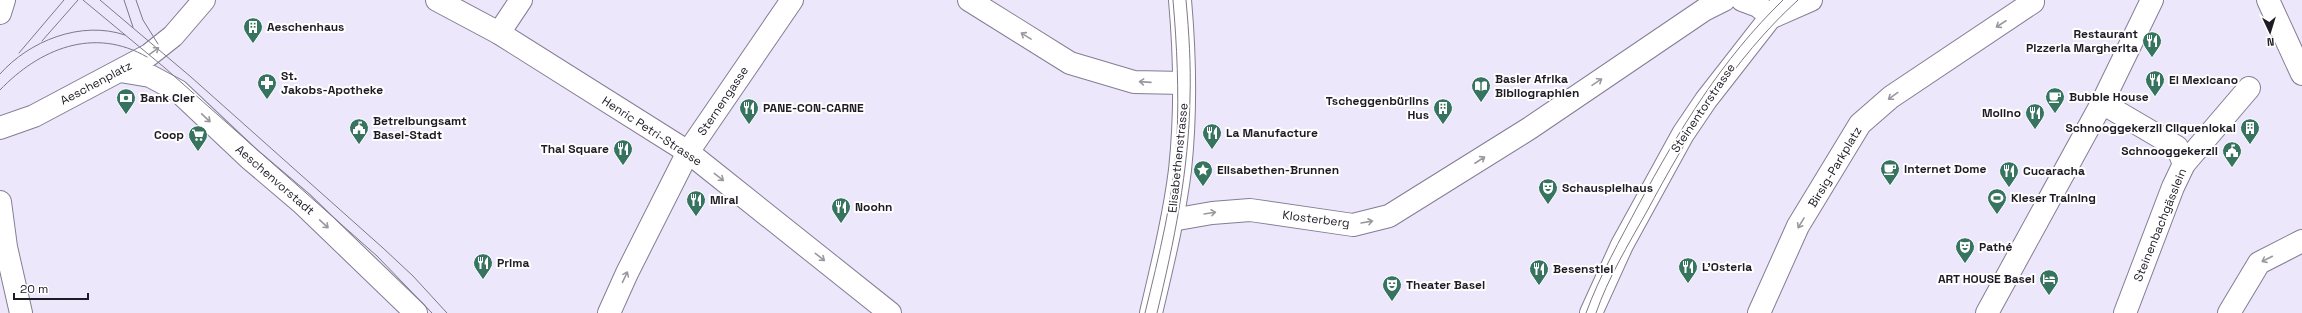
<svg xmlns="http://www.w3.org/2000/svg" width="2302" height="313" font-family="'Space Grotesk',sans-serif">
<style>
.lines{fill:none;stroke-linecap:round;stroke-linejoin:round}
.street-casing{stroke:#847d93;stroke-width:24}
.secondary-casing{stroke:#847d93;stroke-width:24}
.street{stroke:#fff;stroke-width:22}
.secondary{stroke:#fff;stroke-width:22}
.tram{stroke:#7e7987;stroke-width:1}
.oneway{stroke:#9a989c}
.labels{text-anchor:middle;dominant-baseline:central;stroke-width:4;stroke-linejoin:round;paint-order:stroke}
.poi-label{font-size:12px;font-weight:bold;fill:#1e1b24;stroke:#fff;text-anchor:start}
.street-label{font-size:12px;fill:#1e1b24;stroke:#fff}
</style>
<rect width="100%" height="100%" fill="#ede7fb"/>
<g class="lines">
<defs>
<g id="street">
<path d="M 437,0 L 499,33 L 688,152 L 890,313"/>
<path d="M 969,0 L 1070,63 L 1134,82 L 1184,83"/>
<path d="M 1742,0 L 1758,6 L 1772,17"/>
<path d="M 1772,17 L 1811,0"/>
<path d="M 499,33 L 521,0"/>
<path d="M 2102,103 L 2177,147 L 2184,164"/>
<path d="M 1172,220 L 1212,213 L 1250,210 L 1353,225 L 1389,216 L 1530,128 L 1704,10 L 1724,0"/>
<path d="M 609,313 L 627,273 L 688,152 L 792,0"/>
<path d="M 1591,313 L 1622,245 L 1683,134 L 1706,100 L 1784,0"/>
<path d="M 1759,313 L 1798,226 L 1860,124 L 1891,97 L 2033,2"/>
<path d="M 1987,313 L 2102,103 L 2152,0"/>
<path d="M 2125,313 L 2173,187 L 2184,164 L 2249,88"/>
<path d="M 2229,313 L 2259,263 L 2302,241"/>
</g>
<g id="secondary">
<path d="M 2268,0 L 2302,74"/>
<path d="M 0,13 L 4,0"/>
<path d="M 120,71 L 150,76 L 178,91 L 249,158 L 302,203 L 416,313"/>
<path d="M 0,128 L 34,116 L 149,55 L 173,36 L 204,0"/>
<path d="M 0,202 L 6,247 L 21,313"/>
<path d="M 1151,313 C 1162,266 1174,218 1180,170 C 1186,114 1185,56 1180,0"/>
</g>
</defs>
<use href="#street" class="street-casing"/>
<use href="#secondary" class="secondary-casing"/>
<use href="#street" class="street"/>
<use href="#secondary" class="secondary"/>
<g class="tram">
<path d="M 83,0 L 165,68 L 377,256 L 432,313"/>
<path d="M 100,0 L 191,77 L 383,248 L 413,276 L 447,313"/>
<path d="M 124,0 L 133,27"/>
<path d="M 136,0 L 143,20 L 158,44"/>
<path d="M 42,41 L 78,0"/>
<path d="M 19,53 L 64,0"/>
<path d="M 0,74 C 29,41 81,20 125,35"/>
<path d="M 0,90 C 39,49 94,26 147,57"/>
<path d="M 1145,313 C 1159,255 1174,197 1177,137 C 1179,91 1177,46 1173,0"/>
<path d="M 1157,313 C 1174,242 1189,170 1190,97 C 1191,64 1189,33 1186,0"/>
<path d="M 1586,313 C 1600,275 1620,240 1639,204 C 1679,130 1722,59 1783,0"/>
<path d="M 1596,313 C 1608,278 1628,245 1646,213 C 1688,135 1732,60 1798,0"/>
</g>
</g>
<defs><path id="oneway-shaft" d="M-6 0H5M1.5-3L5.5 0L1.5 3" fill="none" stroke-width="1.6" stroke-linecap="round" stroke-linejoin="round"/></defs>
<g class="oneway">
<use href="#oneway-shaft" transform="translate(2001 24) rotate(147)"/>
<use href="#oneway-shaft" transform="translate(1026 36) rotate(-148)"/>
<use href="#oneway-shaft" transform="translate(154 51) rotate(-36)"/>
<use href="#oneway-shaft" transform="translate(1145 82) rotate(-176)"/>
<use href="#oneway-shaft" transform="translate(1597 82) rotate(-34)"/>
<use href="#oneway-shaft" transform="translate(1893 96) rotate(144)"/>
<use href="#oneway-shaft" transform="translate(206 118) rotate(43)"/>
<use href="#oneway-shaft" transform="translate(1480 160) rotate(-33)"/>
<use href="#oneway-shaft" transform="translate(719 177) rotate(38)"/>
<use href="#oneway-shaft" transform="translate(1210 213) rotate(-9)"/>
<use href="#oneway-shaft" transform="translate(1367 222) rotate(-10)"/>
<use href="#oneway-shaft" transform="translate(1801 223) rotate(121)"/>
<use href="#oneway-shaft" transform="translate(324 224) rotate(43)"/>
<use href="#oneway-shaft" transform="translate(820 257) rotate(38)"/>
<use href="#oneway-shaft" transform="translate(2267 259) rotate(153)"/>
<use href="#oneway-shaft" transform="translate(625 277) rotate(-65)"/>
</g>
<defs>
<symbol id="building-pin" viewBox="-11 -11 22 30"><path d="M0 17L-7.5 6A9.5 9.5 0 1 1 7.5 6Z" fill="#37745f" stroke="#fff"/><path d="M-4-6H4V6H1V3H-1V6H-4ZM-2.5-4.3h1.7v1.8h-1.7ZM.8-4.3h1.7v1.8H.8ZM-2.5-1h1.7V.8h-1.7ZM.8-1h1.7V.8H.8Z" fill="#fff"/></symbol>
<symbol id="restaurant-pin" viewBox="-11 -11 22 30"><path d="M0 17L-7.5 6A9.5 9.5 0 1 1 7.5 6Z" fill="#37745f" stroke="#fff"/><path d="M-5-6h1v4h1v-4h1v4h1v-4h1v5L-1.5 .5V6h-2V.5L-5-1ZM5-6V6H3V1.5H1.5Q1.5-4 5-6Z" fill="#fff"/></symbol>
<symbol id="pharmacy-pin" viewBox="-11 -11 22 30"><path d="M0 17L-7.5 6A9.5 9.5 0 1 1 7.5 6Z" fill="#37745f" stroke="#fff"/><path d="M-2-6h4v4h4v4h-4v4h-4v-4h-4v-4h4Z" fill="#fff"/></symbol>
<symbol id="library-pin" viewBox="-11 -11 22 30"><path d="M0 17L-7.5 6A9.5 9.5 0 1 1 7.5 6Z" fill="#37745f" stroke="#fff"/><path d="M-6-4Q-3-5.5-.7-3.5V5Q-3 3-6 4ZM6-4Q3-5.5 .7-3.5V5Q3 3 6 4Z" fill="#fff"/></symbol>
<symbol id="cafe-pin" viewBox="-11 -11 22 30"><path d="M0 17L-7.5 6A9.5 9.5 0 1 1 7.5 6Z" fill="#37745f" stroke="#fff"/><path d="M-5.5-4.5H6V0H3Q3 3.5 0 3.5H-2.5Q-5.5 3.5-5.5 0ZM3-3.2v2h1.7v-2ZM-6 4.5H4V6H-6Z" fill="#fff"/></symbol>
<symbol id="bank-pin" viewBox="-11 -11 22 30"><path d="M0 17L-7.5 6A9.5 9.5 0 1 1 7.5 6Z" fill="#37745f" stroke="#fff"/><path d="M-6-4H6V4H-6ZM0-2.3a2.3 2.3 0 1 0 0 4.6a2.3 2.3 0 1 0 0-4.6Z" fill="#fff"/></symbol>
<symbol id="civic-pin" viewBox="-11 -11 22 30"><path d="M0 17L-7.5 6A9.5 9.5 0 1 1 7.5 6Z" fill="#37745f" stroke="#fff"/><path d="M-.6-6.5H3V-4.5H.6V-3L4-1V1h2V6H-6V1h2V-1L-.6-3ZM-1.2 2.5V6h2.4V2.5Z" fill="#fff"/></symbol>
<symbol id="supermarket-pin" viewBox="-11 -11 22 30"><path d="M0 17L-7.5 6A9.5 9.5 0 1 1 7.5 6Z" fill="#37745f" stroke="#fff"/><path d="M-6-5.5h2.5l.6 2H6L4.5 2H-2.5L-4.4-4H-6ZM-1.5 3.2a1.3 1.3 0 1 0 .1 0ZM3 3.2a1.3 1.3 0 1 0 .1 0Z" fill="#fff"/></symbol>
<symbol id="sight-pin" viewBox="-11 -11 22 30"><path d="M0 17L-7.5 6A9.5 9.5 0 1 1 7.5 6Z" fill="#37745f" stroke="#fff"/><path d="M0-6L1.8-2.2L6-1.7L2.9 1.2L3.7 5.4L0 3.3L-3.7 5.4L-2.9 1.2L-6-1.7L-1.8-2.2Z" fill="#fff"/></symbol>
<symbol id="theatre-pin" viewBox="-11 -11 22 30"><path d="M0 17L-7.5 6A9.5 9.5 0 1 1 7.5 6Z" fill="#37745f" stroke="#fff"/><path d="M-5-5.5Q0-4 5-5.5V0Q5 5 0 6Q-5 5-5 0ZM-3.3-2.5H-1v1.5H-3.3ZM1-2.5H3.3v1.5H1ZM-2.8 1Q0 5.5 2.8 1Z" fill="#fff"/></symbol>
<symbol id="stadium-pin" viewBox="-11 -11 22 30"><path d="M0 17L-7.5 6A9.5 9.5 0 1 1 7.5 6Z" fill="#37745f" stroke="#fff"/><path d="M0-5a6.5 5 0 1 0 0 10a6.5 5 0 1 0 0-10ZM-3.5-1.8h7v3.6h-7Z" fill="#fff"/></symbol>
<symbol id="hotel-pin" viewBox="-11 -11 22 30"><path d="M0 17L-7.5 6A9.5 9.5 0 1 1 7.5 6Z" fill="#37745f" stroke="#fff"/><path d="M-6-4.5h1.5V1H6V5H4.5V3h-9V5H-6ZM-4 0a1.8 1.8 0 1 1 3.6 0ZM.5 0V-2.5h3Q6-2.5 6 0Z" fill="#fff"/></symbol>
</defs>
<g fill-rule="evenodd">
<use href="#building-pin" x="242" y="16" width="22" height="30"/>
<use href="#restaurant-pin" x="2141" y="30" width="22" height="30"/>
<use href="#restaurant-pin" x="2144" y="69" width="22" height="30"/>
<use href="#pharmacy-pin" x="256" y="72" width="22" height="30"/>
<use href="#library-pin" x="1470" y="75" width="22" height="30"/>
<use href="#cafe-pin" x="2044" y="86" width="22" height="30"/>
<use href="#bank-pin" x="115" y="87" width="22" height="30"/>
<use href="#restaurant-pin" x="738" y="97" width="22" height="30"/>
<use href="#building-pin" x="1432" y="97" width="22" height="30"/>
<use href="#restaurant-pin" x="2024" y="102" width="22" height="30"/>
<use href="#civic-pin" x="348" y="117" width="22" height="30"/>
<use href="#building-pin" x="2239" y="117" width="22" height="30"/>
<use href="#restaurant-pin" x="1201" y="122" width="22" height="30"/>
<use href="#supermarket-pin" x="187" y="124" width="22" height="30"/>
<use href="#restaurant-pin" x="612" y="138" width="22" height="30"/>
<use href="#civic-pin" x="2221" y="140" width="22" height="30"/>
<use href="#cafe-pin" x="1879" y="158" width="22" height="30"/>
<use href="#sight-pin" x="1192" y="159" width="22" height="30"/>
<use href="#restaurant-pin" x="1998" y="160" width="22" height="30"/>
<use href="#theatre-pin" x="1537" y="177" width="22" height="30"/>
<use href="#stadium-pin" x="1986" y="187" width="22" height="30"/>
<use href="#restaurant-pin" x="685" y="189" width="22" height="30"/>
<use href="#restaurant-pin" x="830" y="196" width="22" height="30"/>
<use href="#theatre-pin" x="1954" y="236" width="22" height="30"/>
<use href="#restaurant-pin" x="472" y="252" width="22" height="30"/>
<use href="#restaurant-pin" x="1677" y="256" width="22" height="30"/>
<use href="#restaurant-pin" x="1528" y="258" width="22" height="30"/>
<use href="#hotel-pin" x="2038" y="268" width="22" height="30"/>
<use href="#theatre-pin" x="1381" y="274" width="22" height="30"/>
</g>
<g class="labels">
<g class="poi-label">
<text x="267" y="27">Aeschenhaus</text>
<text x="2138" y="34" text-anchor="end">Restaurant<tspan x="2138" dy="14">Pizzeria Margherita</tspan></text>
<text x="281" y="76">St.<tspan x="281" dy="14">Jakobs-Apotheke</tspan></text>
<text x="1495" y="79">Basler Afrika<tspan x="1495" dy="14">Bibliographien</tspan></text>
<text x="2169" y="80">El Mexicano</text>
<text x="2069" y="97">Bubble House</text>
<text x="140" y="98">Bank Cler</text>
<text x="1429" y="101" text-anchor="end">Tscheggenbürlins<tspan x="1429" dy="14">Hus</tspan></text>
<text x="763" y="108">PANE-CON-CARNE</text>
<text x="2021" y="113" text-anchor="end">Molino</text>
<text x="373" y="121">Betreibungsamt<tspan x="373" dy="14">Basel-Stadt</tspan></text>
<text x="2236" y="128" text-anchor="end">Schnooggekerzli Cliquenlokal</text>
<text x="1226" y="133">La Manufacture</text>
<text x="184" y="135" text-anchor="end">Coop</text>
<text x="609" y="149" text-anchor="end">Thai Square</text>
<text x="2218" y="151" text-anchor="end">Schnooggekerzli</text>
<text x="1904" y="169">Internet Dome</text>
<text x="1217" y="170">Elisabethen-Brunnen</text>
<text x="2023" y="171">Cucaracha</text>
<text x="1562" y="188">Schauspielhaus</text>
<text x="2011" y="198">Kieser Training</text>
<text x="710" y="200">Mirai</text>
<text x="855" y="207">Noohn</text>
<text x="1979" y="247">Pathé</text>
<text x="497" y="263">Prima</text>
<text x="1702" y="267">L'Osteria</text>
<text x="1553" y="269">Besenstiel</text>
<text x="2035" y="279" text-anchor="end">ART HOUSE Basel</text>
<text x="1406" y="285">Theater Basel</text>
</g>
<g class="street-label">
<text transform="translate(96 83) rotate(-28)">Aeschenplatz</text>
<text transform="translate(723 101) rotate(-56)">Sternengasse</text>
<text transform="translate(1703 108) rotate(-56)">Steinentorstrasse</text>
<text transform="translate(652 131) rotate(33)">Henric Petri-Strasse</text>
<text transform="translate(1178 158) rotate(-84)">Elisabethenstrasse</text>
<text transform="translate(1835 167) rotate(-59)">Birsig-Parkplatz</text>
<text transform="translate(275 180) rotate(41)">Aeschenvorstadt</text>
<text transform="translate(1316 219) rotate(7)">Klosterberg</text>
<text transform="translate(2160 225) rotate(-68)">Steinenbachgässlein</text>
</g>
</g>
<g transform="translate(2270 32) rotate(176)" stroke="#ffffff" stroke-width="3" paint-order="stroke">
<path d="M0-3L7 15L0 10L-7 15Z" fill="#1e1b24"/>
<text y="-6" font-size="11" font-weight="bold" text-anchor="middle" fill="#1e1b24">N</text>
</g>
<path d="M14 293v6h74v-6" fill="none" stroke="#1e1b24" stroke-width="2"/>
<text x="20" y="293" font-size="12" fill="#1e1b24" stroke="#ffffff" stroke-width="3" paint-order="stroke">20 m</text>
</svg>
